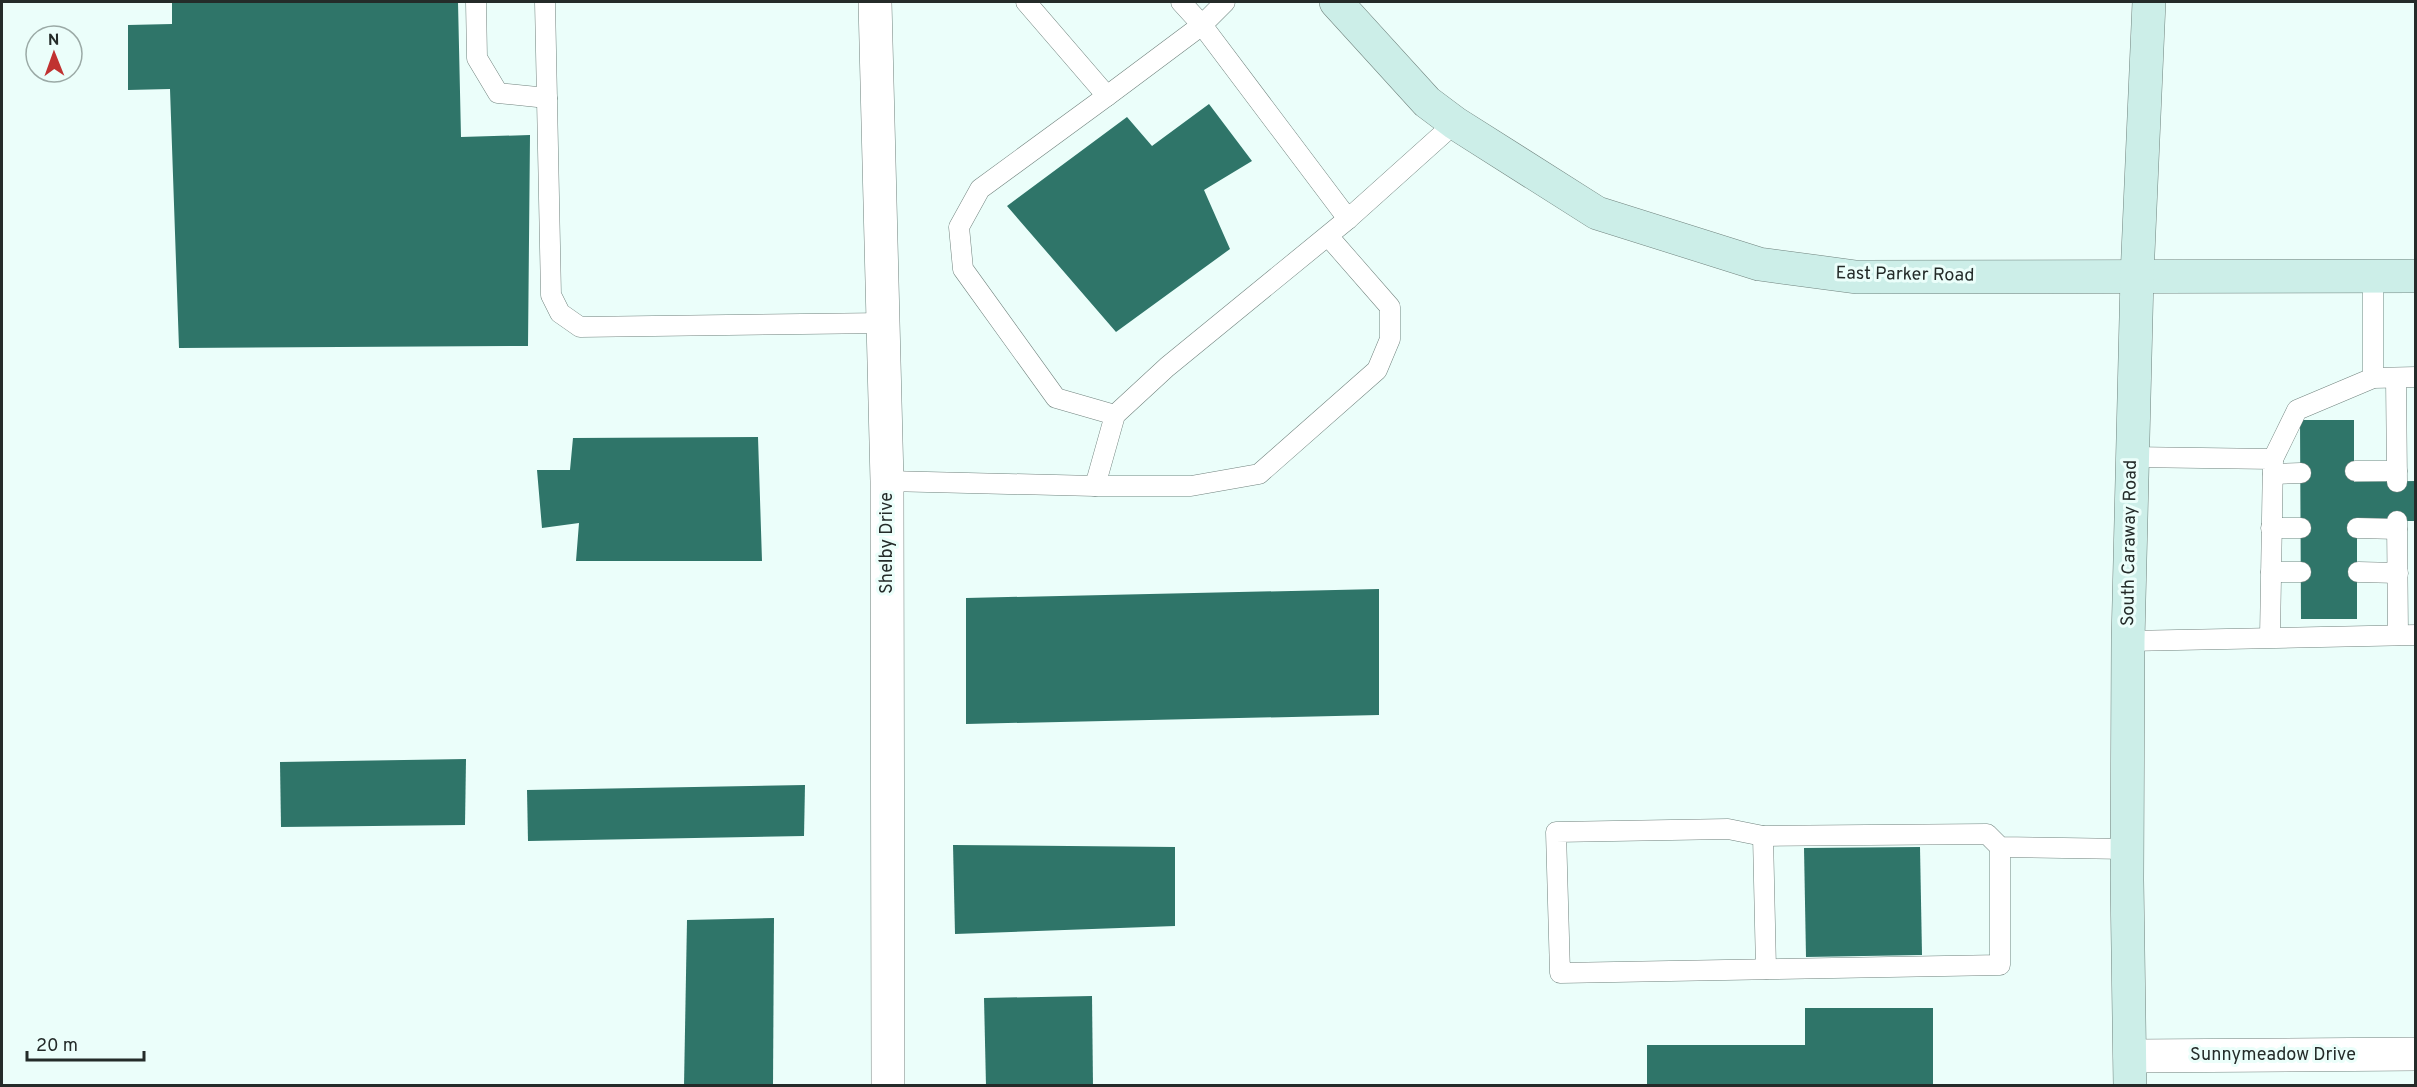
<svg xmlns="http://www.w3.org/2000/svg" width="2417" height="1087" font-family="Overpass,sans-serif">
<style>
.building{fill:#2f7569}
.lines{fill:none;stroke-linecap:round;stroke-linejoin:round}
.lane-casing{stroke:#71837e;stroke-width:21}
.street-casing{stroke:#71837e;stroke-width:34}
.secondary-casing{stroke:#71837e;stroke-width:34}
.lane{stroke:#fff;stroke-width:20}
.street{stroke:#fff;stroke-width:33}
.secondary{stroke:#cceee8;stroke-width:33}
.labels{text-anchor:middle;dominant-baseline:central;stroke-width:6;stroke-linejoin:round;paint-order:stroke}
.street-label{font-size:18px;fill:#242b29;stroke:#ebfefa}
</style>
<rect width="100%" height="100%" fill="#ebfefa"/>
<g class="building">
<path d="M 172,2 L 458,2 L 461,137 L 530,135 L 528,346 L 179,348 L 170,89 L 128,90 L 128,25 L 172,24 Z"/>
<path d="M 1209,104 L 1252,161 L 1204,190 L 1230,249 L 1116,332 L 1007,206 L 1127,117 L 1152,146 Z"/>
<path d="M 2300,420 L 2354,420 L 2354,482 L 2416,481 L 2416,521 L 2357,521 L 2357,619 L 2301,619 Z"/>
<path d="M 758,437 L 762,561 L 576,561 L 579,523 L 542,528 L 537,470 L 570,470 L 573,438 Z"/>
<path d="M 1379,589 L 1379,715 L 966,724 L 966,598 Z"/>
<path d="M 466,759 L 465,825 L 281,827 L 280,762 Z"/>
<path d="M 805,785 L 804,836 L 528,841 L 527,790 Z"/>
<path d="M 953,845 L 1175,847 L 1175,926 L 955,934 Z"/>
<path d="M 1920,847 L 1922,955 L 1806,957 L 1804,848 Z"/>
<path d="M 774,918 L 773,1086 L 684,1086 L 687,920 Z"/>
<path d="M 1092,996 L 1093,1086 L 986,1086 L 984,998 Z"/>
<path d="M 1805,1008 L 1933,1008 L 1933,1086 L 1647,1086 L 1647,1045 L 1805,1045 Z"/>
</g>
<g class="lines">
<defs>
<g id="lane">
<path d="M 476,2 L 477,58 L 498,93 L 547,98"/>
<path d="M 545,2 L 551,295 L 560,313 L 580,327 L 883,323"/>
<path d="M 1026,2 L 1107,96 L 1202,25 L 1181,2"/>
<path d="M 1225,2 L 1202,25 L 1348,219 L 1455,123"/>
<path d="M 1107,96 L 980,189 L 959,227 L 963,269 L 1056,398 L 1115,415"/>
<path d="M 2373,378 L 2373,276"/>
<path d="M 2396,378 L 2397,482"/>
<path d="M 2131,457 L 2273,459 L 2270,637"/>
<path d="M 2273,459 L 2297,410 L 2373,378 L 2416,377"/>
<path d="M 2355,471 L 2397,471"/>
<path d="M 2273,474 L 2301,473"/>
<path d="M 887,481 L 1095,486 L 1115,415 L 1167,367 L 1348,219"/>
<path d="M 1095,486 L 1191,486 L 1259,474 L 1377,370 L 1390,339 L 1390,307 L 1328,236"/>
<path d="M 2397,521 L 2398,635"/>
<path d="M 2271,528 L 2301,528"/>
<path d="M 2357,528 L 2397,529"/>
<path d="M 2271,572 L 2301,572"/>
<path d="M 2358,572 L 2398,573"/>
<path d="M 2128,641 L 2416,635"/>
<path d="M 1763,836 L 1766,969"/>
<path d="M 2000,847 L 1987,834 L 1763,836 L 1728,829 L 1556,832 L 1560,973 L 2000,965 L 2000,847 L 2127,849"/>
</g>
<g id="street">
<path d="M 875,2 L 887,481 L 888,1086"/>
<path d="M 2130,1056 L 2416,1054"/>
</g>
<g id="secondary">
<path d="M 1336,2 L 1427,102 L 1455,123 L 1597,213 L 1759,264 L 1856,277 L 2416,276"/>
<path d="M 2130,1086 L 2127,880 L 2128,641 L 2137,277 L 2149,2"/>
</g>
</defs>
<use href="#lane" class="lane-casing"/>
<use href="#street" class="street-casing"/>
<use href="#secondary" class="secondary-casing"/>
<use href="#lane" class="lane"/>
<use href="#street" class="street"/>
<use href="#secondary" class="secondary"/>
</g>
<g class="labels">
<g class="street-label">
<text transform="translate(1905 275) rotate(1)">East Parker Road</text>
<text transform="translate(887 543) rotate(-90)">Shelby Drive</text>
<text transform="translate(2130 543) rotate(-89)">South Caraway Road</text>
<text x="2273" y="1055">Sunnymeadow Drive</text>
</g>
</g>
<rect width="2417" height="1087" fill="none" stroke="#242b29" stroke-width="6"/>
<g transform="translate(54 54) rotate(359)"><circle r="28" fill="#ebfefa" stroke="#9baaa6" stroke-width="1.5"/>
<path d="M0-4.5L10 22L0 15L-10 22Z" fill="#c03231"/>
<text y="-9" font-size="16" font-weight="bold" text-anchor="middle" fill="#242b29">N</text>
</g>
<path d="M27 1051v9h117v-9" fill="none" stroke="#242b29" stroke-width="3"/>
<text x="36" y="1051" font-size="18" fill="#242b29" stroke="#ebfefa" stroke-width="4.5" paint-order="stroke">20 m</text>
</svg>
